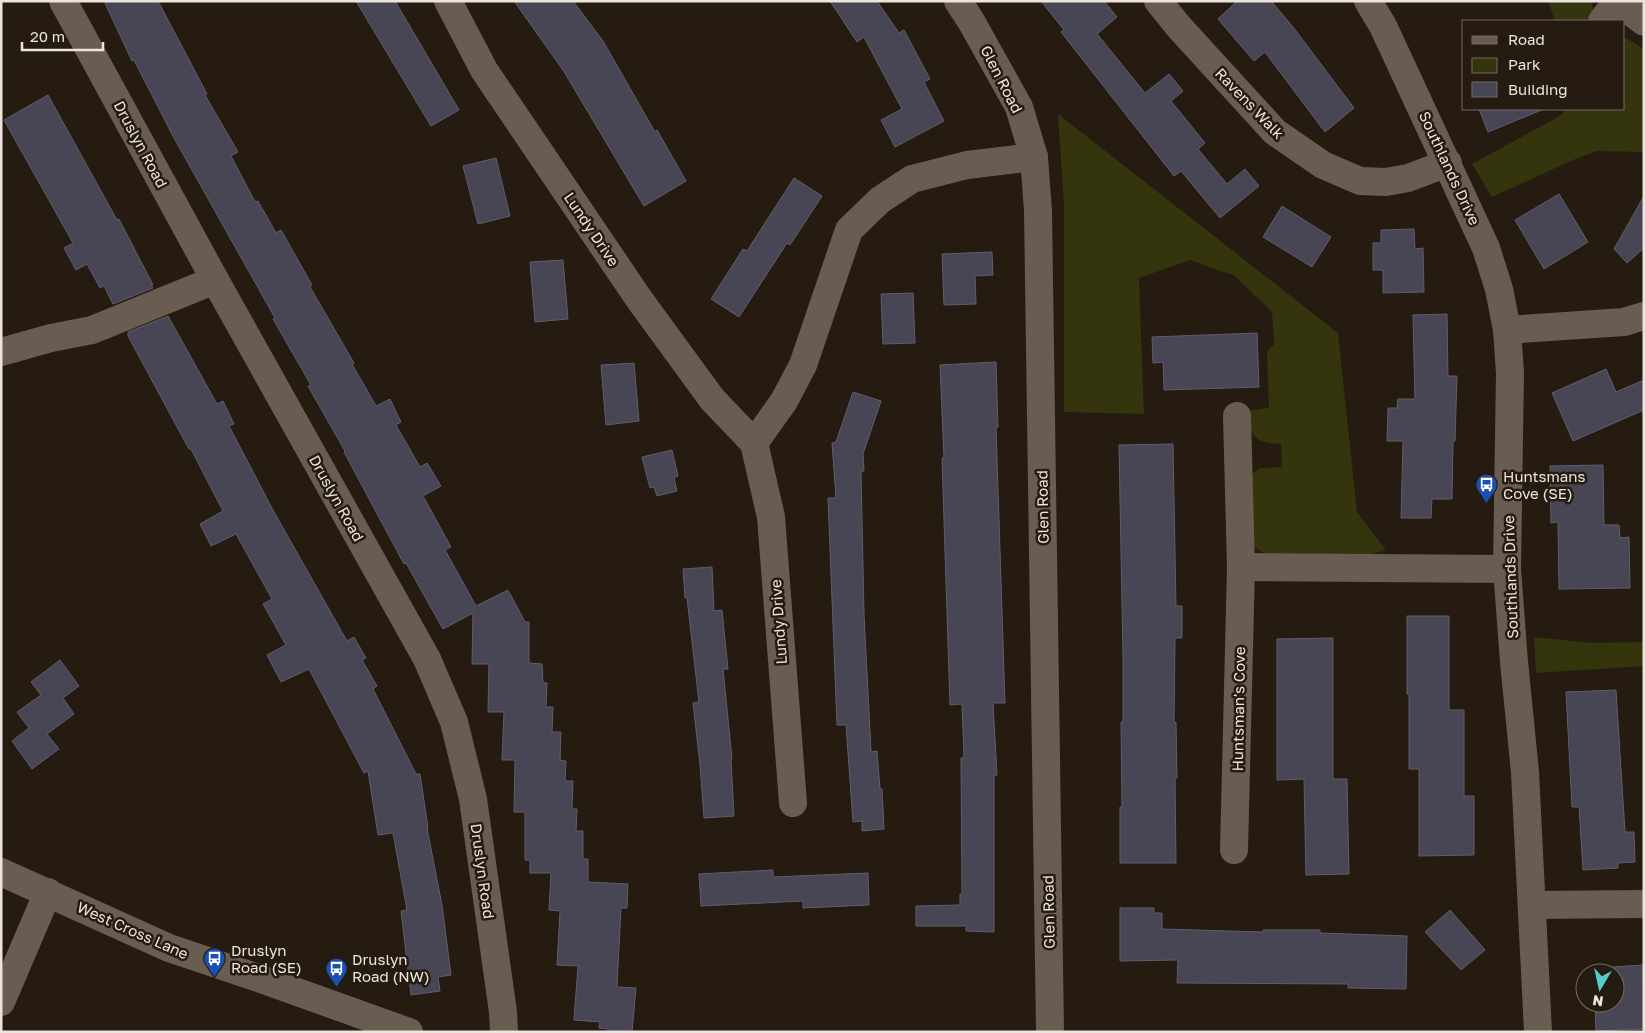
<svg xmlns="http://www.w3.org/2000/svg" width="1645" height="1033" font-family="'Golos Text',sans-serif">
<style>
.green{fill:#34340d}
.building{fill:#484554;stroke:#605d6d}
.lines{fill:none;stroke-linecap:round;stroke-linejoin:round}
.minor{stroke:#695c51;stroke-width:28}
.labels{text-anchor:middle;dominant-baseline:central;stroke-width:5;stroke-linejoin:round;paint-order:stroke}
.street-label{font-size:15px;fill:#ece4dd;stroke:#261b11}
.poi-label{font-size:15px;fill:#ece4dd;stroke:#261b11;text-anchor:start}
</style>
<rect width="100%" height="100%" fill="#261b11"/>
<g class="green">
<path d="M 1548,1 L 1592,1 L 1593,11 L 1587,21 L 1555,21 Z"/>
<path d="M 1626,38 L 1644,49 L 1644,152 L 1597,151 L 1573,160 L 1492,197 L 1472,164 L 1560,116 L 1566,109 L 1624,109 L 1624,39 Z"/>
<path d="M 1058,114 L 1338,333 L 1357,512 L 1386,550 L 1358,558 L 1278,559 L 1262,552 L 1255,547 L 1251,535 L 1252,474 L 1260,468 L 1282,467 L 1281,444 C 1252,442 1252,438 1248,411 L 1269,408 L 1267,352 L 1274,344 L 1272,312 L 1235,276 L 1190,260 L 1139,278 L 1144,414 L 1064,412 L 1064,207 Z"/>
<path d="M 1534,637 L 1591,643 L 1644,642 L 1644,666 L 1536,673 Z"/>
</g>
<g class="building">
<path d="M 104,1 L 158,1 L 207,94 L 205,95 L 238,152 L 231,156 L 255,202 L 258,201 L 276,233 L 281,230 L 312,285 L 310,287 L 354,363 L 352,364 L 376,406 L 390,399 L 401,422 L 396,425 L 420,467 L 427,463 L 441,486 L 423,496 L 451,547 L 445,550 L 476,606 L 508,590 L 525,622 L 529,622 L 529,663 L 542,664 L 543,683 L 547,683 L 546,707 L 553,707 L 552,732 L 561,732 L 560,760 L 566,761 L 565,781 L 573,781 L 572,809 L 577,809 L 576,831 L 583,831 L 583,859 L 588,859 L 588,882 L 628,884 L 627,908 L 621,908 L 617,987 L 636,988 L 632,1032 L 608,1032 L 608,1029 L 599,1028 L 600,1022 L 574,1020 L 578,966 L 557,965 L 560,911 L 549,910 L 551,873 L 530,873 L 530,860 L 525,860 L 525,812 L 514,812 L 515,760 L 502,760 L 504,712 L 488,712 L 489,664 L 472,664 L 473,613 L 443,629 L 406,563 L 404,564 L 344,452 L 345,451 L 308,386 L 311,385 L 273,319 L 275,318 L 174,138 L 134,60 L 132,61 Z"/>
<path d="M 356,1 L 395,1 L 459,110 L 431,126 Z"/>
<path d="M 514,1 L 573,1 L 603,41 L 655,132 L 657,130 L 686,181 L 644,206 L 563,70 Z"/>
<path d="M 830,1 L 877,1 L 899,33 L 904,30 L 930,79 L 924,82 L 944,121 L 895,147 L 881,120 L 902,109 L 864,37 L 857,42 Z"/>
<path d="M 1041,1 L 1104,1 L 1117,17 L 1097,34 L 1145,93 L 1169,74 L 1183,91 L 1171,101 L 1205,143 L 1198,149 L 1227,184 L 1245,169 L 1259,186 L 1220,218 L 1181,171 L 1174,176 L 1061,32 L 1064,30 Z"/>
<path d="M 1237,1 L 1271,1 L 1293,27 L 1354,108 L 1325,132 L 1265,52 L 1254,61 L 1218,19 Z"/>
<path d="M 48,95 L 117,220 L 119,219 L 153,285 L 151,285 L 153,288 L 113,304 L 104,286 L 100,288 L 87,264 L 76,270 L 64,248 L 73,243 L 4,120 Z"/>
<path d="M 1479,109 L 1544,109 L 1488,132 Z"/>
<path d="M 496,158 L 510,216 L 478,224 L 463,166 Z"/>
<path d="M 794,178 L 822,196 L 790,245 L 787,243 L 739,317 L 711,299 L 743,249 L 747,251 Z"/>
<path d="M 1559,194 L 1588,242 L 1544,269 L 1515,220 Z"/>
<path d="M 1644,196 L 1644,248 L 1627,263 L 1614,249 Z"/>
<path d="M 1282,206 L 1331,237 L 1312,267 L 1263,237 Z"/>
<path d="M 1414,229 L 1415,249 L 1423,248 L 1424,292 L 1383,293 L 1383,270 L 1373,270 L 1373,243 L 1381,243 L 1381,230 Z"/>
<path d="M 992,252 L 993,275 L 975,276 L 976,304 L 944,305 L 942,254 Z"/>
<path d="M 563,260 L 568,319 L 535,322 L 530,262 Z"/>
<path d="M 913,293 L 915,343 L 883,344 L 881,294 Z"/>
<path d="M 1447,314 L 1448,376 L 1457,376 L 1455,441 L 1453,441 L 1452,499 L 1432,499 L 1431,518 L 1401,518 L 1403,441 L 1387,441 L 1388,408 L 1397,408 L 1398,399 L 1415,399 L 1413,315 Z"/>
<path d="M 168,316 L 217,404 L 223,401 L 234,424 L 229,426 L 274,512 L 347,641 L 354,637 L 366,658 L 362,660 L 377,686 L 373,689 L 416,774 L 420,774 L 428,828 L 427,828 L 442,905 L 451,975 L 438,977 L 440,991 L 411,995 L 401,911 L 407,910 L 393,833 L 378,835 L 368,771 L 364,773 L 309,669 L 281,682 L 267,655 L 286,645 L 263,604 L 272,599 L 236,534 L 211,546 L 200,524 L 223,511 L 191,449 L 189,449 L 128,336 L 128,332 Z"/>
<path d="M 1257,333 L 1259,387 L 1164,390 L 1163,362 L 1153,363 L 1152,337 Z"/>
<path d="M 996,362 L 998,427 L 996,427 L 1005,703 L 993,703 L 997,775 L 994,775 L 994,932 L 966,931 L 966,926 L 916,926 L 916,906 L 960,905 L 960,894 L 962,894 L 961,758 L 964,758 L 962,704 L 950,705 L 942,458 L 944,458 L 940,365 Z"/>
<path d="M 634,363 L 639,421 L 606,425 L 601,365 Z"/>
<path d="M 1606,369 L 1616,392 L 1644,380 L 1644,410 L 1573,441 L 1552,393 Z"/>
<path d="M 853,392 L 881,401 L 863,454 L 864,471 L 861,471 L 864,614 L 871,752 L 877,751 L 880,789 L 882,789 L 884,829 L 862,831 L 862,821 L 853,822 L 846,725 L 837,725 L 828,498 L 836,498 L 832,443 L 836,442 Z"/>
<path d="M 1173,444 L 1176,606 L 1182,606 L 1182,638 L 1175,638 L 1174,722 L 1176,722 L 1177,778 L 1175,778 L 1176,863 L 1120,863 L 1120,807 L 1122,807 L 1121,722 L 1123,722 L 1123,657 L 1119,445 Z"/>
<path d="M 672,450 L 678,476 L 674,478 L 677,491 L 657,496 L 654,487 L 650,488 L 642,457 Z"/>
<path d="M 1603,465 L 1604,525 L 1619,525 L 1620,538 L 1629,537 L 1630,588 L 1559,589 L 1558,522 L 1551,523 L 1550,466 Z"/>
<path d="M 712,567 L 714,611 L 722,610 L 728,669 L 723,669 L 732,759 L 731,759 L 734,816 L 704,818 L 700,765 L 693,703 L 699,702 L 687,598 L 685,598 L 683,569 Z"/>
<path d="M 1407,616 L 1449,616 L 1449,710 L 1464,710 L 1464,796 L 1474,796 L 1474,855 L 1419,856 L 1419,769 L 1409,769 L 1409,694 L 1407,694 Z"/>
<path d="M 1333,638 L 1333,779 L 1347,779 L 1349,874 L 1306,875 L 1304,779 L 1277,780 L 1277,639 Z"/>
<path d="M 60,660 L 79,686 L 63,698 L 74,714 L 47,734 L 59,749 L 32,769 L 12,741 L 29,728 L 17,712 L 41,695 L 31,682 Z"/>
<path d="M 1616,690 L 1625,832 L 1634,832 L 1635,862 L 1618,863 L 1618,868 L 1583,870 L 1579,807 L 1572,807 L 1566,692 Z"/>
<path d="M 773,870 L 773,877 L 868,873 L 869,905 L 803,908 L 803,901 L 701,906 L 699,874 Z"/>
<path d="M 1120,908 L 1154,908 L 1154,913 L 1162,913 L 1162,929 L 1263,932 L 1263,930 L 1320,930 L 1320,933 L 1407,936 L 1406,989 L 1348,988 L 1348,984 L 1177,983 L 1178,960 L 1120,961 Z"/>
<path d="M 1450,910 L 1485,950 L 1461,970 L 1425,932 Z"/>
<path d="M 1643,965 L 1644,1029 L 1596,1031 L 1595,1003 L 1615,1003 L 1615,973 L 1599,973 L 1598,968 Z"/>
</g>
<g class="lines">
<g class="minor">
<path d="M 63,1 L 215,280 L 427,659 L 454,722 L 473,799 L 503,1012 L 504,1032"/>
<path d="M 448,1 L 484,70 L 639,299 L 712,399 L 754,443 L 771,517 L 793,803"/>
<path d="M 958,1 L 971,21 L 1019,107 L 1034,157 L 1038,211 L 1050,1032"/>
<path d="M 1158,1 L 1179,27 L 1275,132 L 1323,165 L 1360,181 L 1386,182 L 1408,178 L 1448,163"/>
<path d="M 1368,1 L 1383,26 L 1486,248 L 1499,289 L 1507,330 L 1510,373 L 1507,569 L 1514,662 L 1525,772 L 1538,1032"/>
<path d="M 1602,21 L 1617,1 L 1644,22"/>
<path d="M 1507,330 L 1624,322 L 1644,316"/>
<path d="M 1,352 L 51,338 L 92,330 L 215,280"/>
<path d="M 754,443 L 784,401 L 803,365 L 849,230 L 880,200 L 912,179 L 967,165 L 1034,157"/>
<path d="M 1241,567 L 1507,569"/>
<path d="M 1234,850 L 1241,567 L 1237,416"/>
<path d="M 1,872 L 169,948 L 261,979 L 409,1032"/>
<path d="M 1533,905 L 1644,904"/>
<path d="M 1,1002 L 48,892"/>
</g>
</g>
<defs>
<symbol id="bus-pin" viewBox="-11 -11 22 30"><path d="M0 17L-7.5 6A9.5 9.5 0 1 1 7.5 6Z" fill="#1a4fb4" stroke="#261b11"/><path d="M-5-6H5V4H4V6H2V4H-2V6H-4V4H-5ZM-3.5-4V0h7V-4ZM-3.5 1.2v1.5H-2V1.2ZM2 1.2v1.5H3.5V1.2Z" fill="#fff"/></symbol>
</defs>
<g fill-rule="evenodd">
<use href="#bus-pin" x="1474" y="472" width="25" height="34"/>
<use href="#bus-pin" x="202" y="946" width="25" height="34"/>
<use href="#bus-pin" x="324" y="956" width="25" height="34"/>
</g>
<g class="labels">
<g class="street-label">
<text transform="translate(1002 79) rotate(63)">Glen Road</text>
<text transform="translate(1250 103) rotate(46)">Ravens Walk</text>
<text transform="translate(141 144) rotate(62)">Druslyn Road</text>
<text transform="translate(1450 168) rotate(65)">Southlands Drive</text>
<text transform="translate(592 229) rotate(56)">Lundy Drive</text>
<text transform="translate(337 498) rotate(61)">Druslyn Road</text>
<text transform="translate(1042 507) rotate(-91)">Glen Road</text>
<text transform="translate(1510 577) rotate(-92)">Southlands Drive</text>
<text transform="translate(778 622) rotate(-94)">Lundy Drive</text>
<text transform="translate(1238 709) rotate(-89)">Huntsman's Cove</text>
<text transform="translate(483 871) rotate(82)">Druslyn Road</text>
<text transform="translate(1048 912) rotate(-91)">Glen Road</text>
<text transform="translate(133 930) rotate(24)">West Cross Lane</text>
</g>
<g class="poi-label">
<text x="1503" y="476">Huntsmans<tspan x="1503" dy="17">Cove (SE)</tspan></text>
<text x="231" y="950">Druslyn<tspan x="231" dy="17">Road (SE)</tspan></text>
<text x="352" y="959">Druslyn<tspan x="352" dy="17">Road (NW)</tspan></text>
</g>
</g>
<rect width="1645" height="1033" fill="none" stroke="#ece4dd" stroke-width="5"/>
<rect x="1462" y="20" width="162" height="90" fill="#261b11" stroke="#756b63"/>
<rect x="1472" y="36" width="25" height="8" fill="#695c51" stroke="#756b63"/>
<text x="1508" y="45" font-size="15" fill="#ece4dd">Road</text>
<rect x="1472" y="58" width="25" height="15" fill="#34340d" stroke="#756b63"/>
<text x="1508" y="70" font-size="15" fill="#ece4dd">Park</text>
<rect x="1472" y="82" width="25" height="15" fill="#484554" stroke="#756b63"/>
<text x="1508" y="95" font-size="15" fill="#ece4dd">Building</text>
<g transform="translate(1600 988) rotate(189)"><circle r="24" fill="#261b11" stroke="#756b63"/>
<path d="M0-4L9 19L0 12L-9 19Z" fill="#52cdcc"/>
<text y="-8" font-size="14" font-weight="bold" text-anchor="middle" fill="#ece4dd">N</text>
</g>
<path d="M22 42v8h81v-8" fill="none" stroke="#ece4dd" stroke-width="2.5"/>
<text x="30" y="42" font-size="15" fill="#ece4dd" stroke="#261b11" stroke-width="4" paint-order="stroke">20 m</text>
</svg>
